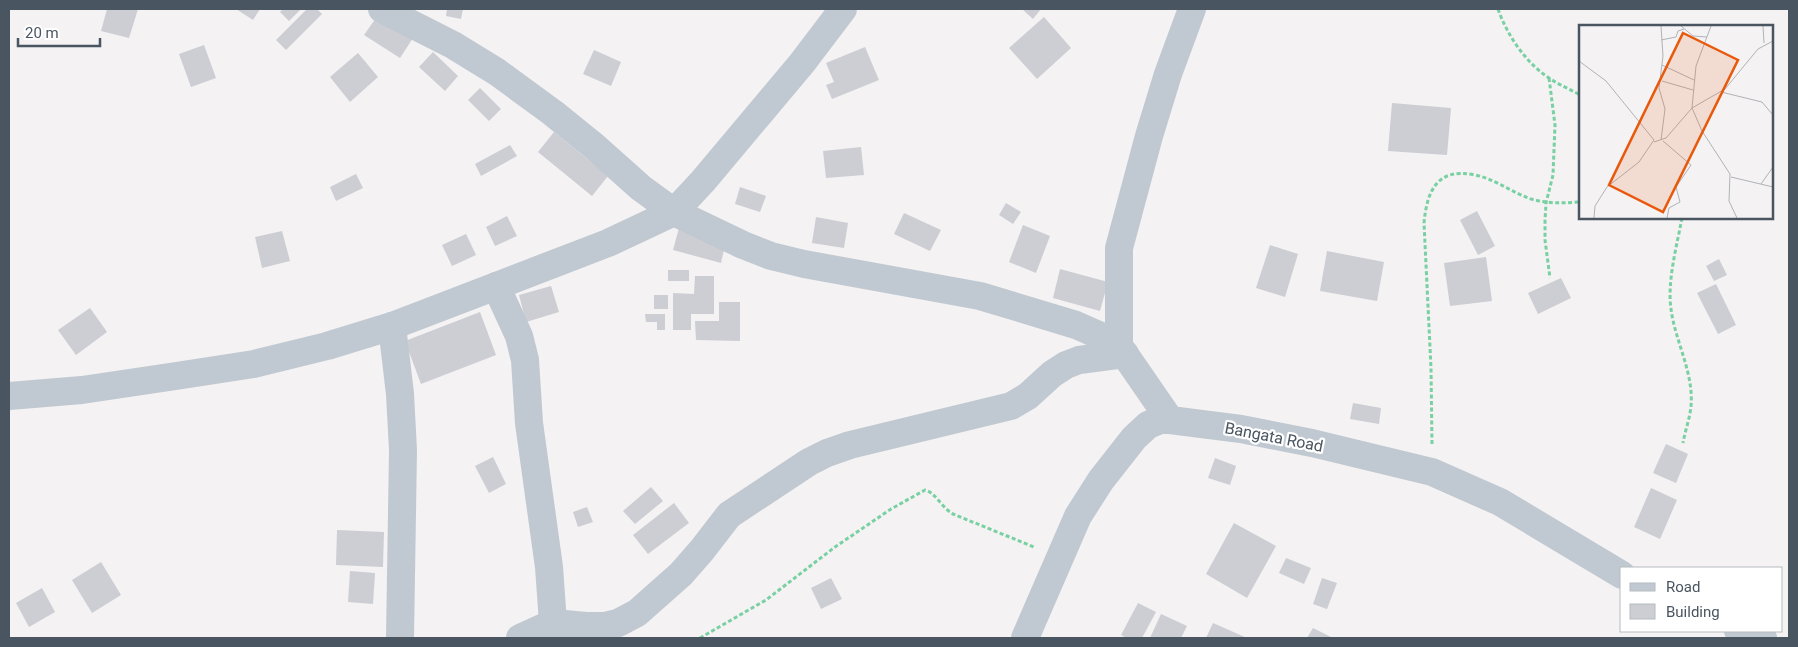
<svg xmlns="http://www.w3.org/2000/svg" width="1798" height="647" font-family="Roboto,sans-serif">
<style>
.building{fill:#ccced4}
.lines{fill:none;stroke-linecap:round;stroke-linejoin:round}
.path{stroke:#78d0a3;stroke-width:3;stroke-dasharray:4 2.5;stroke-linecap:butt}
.minor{stroke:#c0c9d1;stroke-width:28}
.labels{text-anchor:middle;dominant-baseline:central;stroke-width:4.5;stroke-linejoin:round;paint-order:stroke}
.street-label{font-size:16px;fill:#495560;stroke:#fff}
.inset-road{fill:none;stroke:#b0b3b8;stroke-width:1}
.view{fill:#e8590c;fill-opacity:0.15;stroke:#e8590c;stroke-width:2.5}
.inset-edge{fill:none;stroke:#495560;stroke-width:2.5}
</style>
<rect width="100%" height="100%" fill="#f4f2f2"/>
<g class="building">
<path d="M 107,9 L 138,9 L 129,38 L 101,31 Z"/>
<path d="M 236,9 L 260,9 L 253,20 Z"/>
<path d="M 283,9 L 301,9 L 289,21 L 280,12 Z"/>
<path d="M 307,9 L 317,9 L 322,14 L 286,50 L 276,40 Z"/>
<path d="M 447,9 L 463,9 L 461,19 L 446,16 Z"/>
<path d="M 1022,9 L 1041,9 L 1033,19 Z"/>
<path d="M 378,15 L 413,38 L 400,58 L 364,35 Z"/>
<path d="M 1044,17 L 1071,48 L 1037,79 L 1009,48 Z"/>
<path d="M 204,45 L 216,78 L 191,87 L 179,54 Z"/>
<path d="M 865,47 L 879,80 L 832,99 L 826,85 L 834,82 L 826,63 Z"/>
<path d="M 594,50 L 621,62 L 611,86 L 583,74 Z"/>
<path d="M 433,52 L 458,76 L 445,91 L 419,67 Z"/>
<path d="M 358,53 L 378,77 L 350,102 L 330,77 Z"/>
<path d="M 480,88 L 501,109 L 489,121 L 468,100 Z"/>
<path d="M 1392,103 L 1451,108 L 1447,155 L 1388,151 Z"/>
<path d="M 554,132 L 608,176 L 592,196 L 538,152 Z"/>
<path d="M 510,145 L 517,156 L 481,176 L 475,164 Z"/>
<path d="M 861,147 L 864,175 L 826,178 L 823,151 Z"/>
<path d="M 356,174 L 363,188 L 336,201 L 330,187 Z"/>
<path d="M 740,187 L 766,196 L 760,212 L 735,204 Z"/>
<path d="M 1006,203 L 1021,212 L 1013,224 L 999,215 Z"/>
<path d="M 1477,211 L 1495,246 L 1478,255 L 1460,220 Z"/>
<path d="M 904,213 L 941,230 L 930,251 L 894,234 Z"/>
<path d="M 507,216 L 517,236 L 495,246 L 486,227 Z"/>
<path d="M 816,217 L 848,223 L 844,248 L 812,243 Z"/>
<path d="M 1023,225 L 1050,236 L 1036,273 L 1009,262 Z"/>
<path d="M 679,228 L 726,241 L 721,263 L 673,250 Z"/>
<path d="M 282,231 L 290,261 L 262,268 L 255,237 Z"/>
<path d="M 466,234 L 476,255 L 452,266 L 442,245 Z"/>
<path d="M 1270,245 L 1298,254 L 1285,297 L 1256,288 Z"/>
<path d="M 1327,251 L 1384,262 L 1377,301 L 1320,291 Z"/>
<path d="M 1486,257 L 1492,301 L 1450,306 L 1444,263 Z"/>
<path d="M 1719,259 L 1727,275 L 1714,281 L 1706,266 Z"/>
<path d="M 1060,269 L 1108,282 L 1100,311 L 1053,298 Z"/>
<rect x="668" y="270" width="21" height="11"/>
<path d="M 695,276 L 714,276 L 714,314 L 691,314 L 691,330 L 673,330 L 673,293 L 694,294 Z"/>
<path d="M 1561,278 L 1571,298 L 1538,314 L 1528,293 Z"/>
<path d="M 1716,284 L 1736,325 L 1718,334 L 1697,293 Z"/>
<path d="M 551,286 L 559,312 L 526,322 L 519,295 Z"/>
<rect x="654" y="295" width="14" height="14"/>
<path d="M 719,302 L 740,302 L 740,341 L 696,340 L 695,321 L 719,321 Z"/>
<path d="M 90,308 L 107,332 L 76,355 L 58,330 Z"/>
<path d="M 480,312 L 496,355 L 421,384 L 405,341 Z"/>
<path d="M 645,314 L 665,314 L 665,330 L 657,330 L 657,322 L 646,322 Z"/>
<path d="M 1353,403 L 1381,408 L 1379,424 L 1350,419 Z"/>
<path d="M 1666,444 L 1688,454 L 1676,483 L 1653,473 Z"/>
<path d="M 493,457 L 506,484 L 489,493 L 475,466 Z"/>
<path d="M 1215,458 L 1236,466 L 1230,485 L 1208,478 Z"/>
<path d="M 651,487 L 663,501 L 635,524 L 623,511 Z"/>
<path d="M 1651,488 L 1677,500 L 1660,539 L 1634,527 Z"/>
<path d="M 674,503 L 689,523 L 648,554 L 633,535 Z"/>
<path d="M 587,507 L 593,522 L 578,527 L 573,512 Z"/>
<path d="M 1234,523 L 1276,546 L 1247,598 L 1206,574 Z"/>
<path d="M 337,530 L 384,532 L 383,567 L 336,565 Z"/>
<path d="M 1286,558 L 1311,568 L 1304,584 L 1279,573 Z"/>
<path d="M 101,562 L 121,595 L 92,613 L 72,580 Z"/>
<path d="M 350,571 L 375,573 L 373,604 L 348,602 Z"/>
<path d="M 831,578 L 842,599 L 821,609 L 811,588 Z"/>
<path d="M 1322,578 L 1337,583 L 1327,609 L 1313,604 Z"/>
<path d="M 42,588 L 55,612 L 29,627 L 16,603 Z"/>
<path d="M 1138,603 L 1156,612 L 1142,638 L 1127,638 L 1121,635 Z"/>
<path d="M 1161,614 L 1187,626 L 1181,638 L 1150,638 Z"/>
<path d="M 1213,623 L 1247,638 L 1206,638 Z"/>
<path d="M 1313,628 L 1333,638 L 1307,638 Z"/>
</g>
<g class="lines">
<g class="path">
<path d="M 1498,9 C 1507,35 1526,63 1549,78 C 1559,85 1570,89 1580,95"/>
<path d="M 1549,78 L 1555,125 L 1553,175 L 1546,203 L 1545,221 L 1545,240 L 1550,278"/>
<path d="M 1682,218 C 1677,245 1667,281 1671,309 C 1675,341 1694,373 1691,406 C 1690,418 1685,431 1683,443"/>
<path d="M 1432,444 L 1431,368 L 1424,223 C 1427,191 1437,167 1475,175 C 1493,178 1513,193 1531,199 C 1548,204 1563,203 1580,202"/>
<path d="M 700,638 L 766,600 L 835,547 L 891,509 L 925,490 C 935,492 942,508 953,514 L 1034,547"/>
</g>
<g class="minor">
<path d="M 382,9 L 453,45 L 497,72 L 553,113 L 595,147 L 641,188 L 674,212 L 743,245 L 771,256 L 804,264 L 980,296 L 1076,325 L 1110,340 L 1119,346 L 1170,420"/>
<path d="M 496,286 L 519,336 L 525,360 L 529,423 L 549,567 L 553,623"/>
<path d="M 392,326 L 400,394 L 403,450 L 400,638"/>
<path d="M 1119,346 L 1119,248 L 1149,136 L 1168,74 L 1192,9"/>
<path d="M 9,396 L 82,390 L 176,376 L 254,364 L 327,346 L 392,326 L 608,243 L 674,212 L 703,181 L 802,63 L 843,9"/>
<path d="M 1738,631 L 1763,638"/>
<path d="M 520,638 L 553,623 L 586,626 L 605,626 L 618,623 L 637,613 L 681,574 L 702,550 L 729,515 L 809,462 L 827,453 L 850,445 L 1011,406 L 1028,396 L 1052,374 L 1066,365 L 1079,360 L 1125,354"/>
<path d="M 1025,638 L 1078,516 L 1101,480 L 1134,438 L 1148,425 L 1160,420 L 1170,420 L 1241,429 L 1312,443 L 1432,472 L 1500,502 L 1622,575"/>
</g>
</g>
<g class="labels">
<g class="street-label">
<text transform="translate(1274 437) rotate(11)">Bangata Road</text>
</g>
</g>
<g transform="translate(1579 25)">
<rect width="194" height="194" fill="#f4f2f2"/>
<path class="inset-road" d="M 82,1 L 84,31 L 80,63 L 86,84 L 82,115M 102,1 L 114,11 L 128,12M 132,1 L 117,41 L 113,83 L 123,106 L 151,149 L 150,176 L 158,193M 184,1 L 185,18M 82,15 L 97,12 L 99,6 L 105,4M 0,36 L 27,56 L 75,115 L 60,137 L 28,162 L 16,181 L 15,193M 83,40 L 115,55M 83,56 L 114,65M 142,67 L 183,77 L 194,90M 84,116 L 112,140 L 97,162 L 101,177 L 90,183 L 88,193M 75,117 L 87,113 L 113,83 L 146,64 L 179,24 L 194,16M 152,152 L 194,162M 182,159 L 194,142"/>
<path class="view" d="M 104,8 L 159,35 L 84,187 L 30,160 Z"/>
<rect width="194" height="194" class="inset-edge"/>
</g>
<rect width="1798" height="647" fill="none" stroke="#495560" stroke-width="20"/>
<rect x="1620" y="567" width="162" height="65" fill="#ffffff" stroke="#b6bbbf"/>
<rect x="1630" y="583" width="25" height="8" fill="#c0c9d1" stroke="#b6bbbf"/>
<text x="1666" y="592" font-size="15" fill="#495560">Road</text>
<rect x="1630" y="604" width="25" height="15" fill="#ccced4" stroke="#b6bbbf"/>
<text x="1666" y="617" font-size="15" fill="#495560">Building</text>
<path d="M18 38v8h82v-8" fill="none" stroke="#495560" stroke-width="2.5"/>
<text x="25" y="38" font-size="15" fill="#495560" stroke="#ffffff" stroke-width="4" paint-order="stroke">20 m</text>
</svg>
